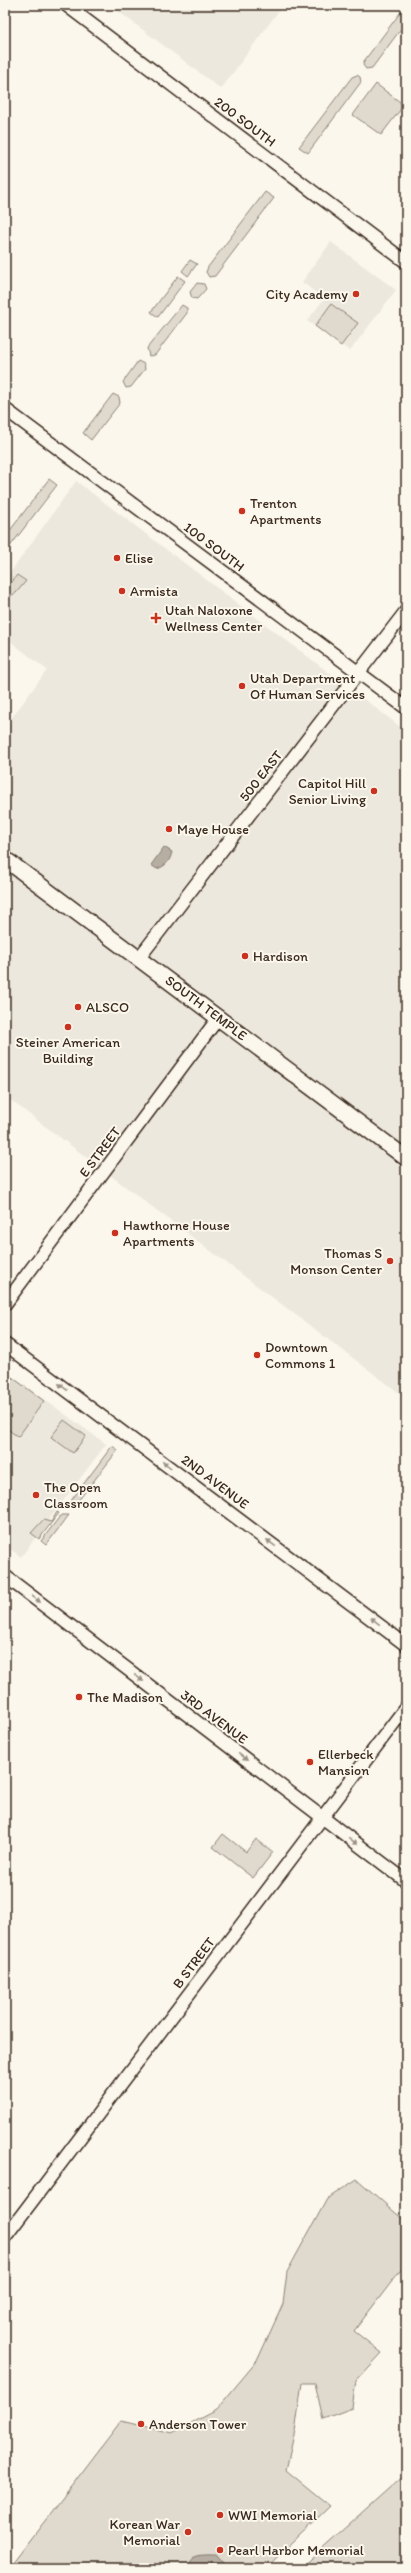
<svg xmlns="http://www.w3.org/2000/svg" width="411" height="2573" font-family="Itim,sans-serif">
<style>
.built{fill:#ede8dd}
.green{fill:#dfd9ce;stroke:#8d8276}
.water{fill:#b6aea2;stroke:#85796d}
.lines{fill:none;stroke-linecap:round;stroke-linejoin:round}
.minor-casing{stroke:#3b2a1e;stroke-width:15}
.major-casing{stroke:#3b2a1e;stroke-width:18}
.minor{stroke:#fbf7ec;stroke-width:12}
.major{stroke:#fbf7ec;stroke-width:15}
.oneway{fill:#9b9085}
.poi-dot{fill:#c8321e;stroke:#fbf7ec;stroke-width:1.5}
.labels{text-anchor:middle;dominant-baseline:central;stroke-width:4;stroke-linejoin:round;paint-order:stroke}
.street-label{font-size:14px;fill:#3b2a1e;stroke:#fbf7ec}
.poi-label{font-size:14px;fill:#3b2a1e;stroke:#fbf7ec;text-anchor:start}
</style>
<rect width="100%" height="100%" fill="#fbf7ec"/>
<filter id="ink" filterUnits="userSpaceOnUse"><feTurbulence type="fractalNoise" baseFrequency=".025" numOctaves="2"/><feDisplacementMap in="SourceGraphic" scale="8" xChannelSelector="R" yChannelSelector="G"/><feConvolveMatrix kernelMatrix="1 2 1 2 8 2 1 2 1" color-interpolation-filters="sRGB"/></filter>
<g filter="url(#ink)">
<g class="built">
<path d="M 110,5 L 283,5 L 221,89 Z"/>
<path d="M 331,242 L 396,290 L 350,351 L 307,321 L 324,299 L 302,282 Z"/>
<path d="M 76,481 L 406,731 L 406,1398 L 5,1096 L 5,727 L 47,670 L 5,637 L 5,580 Z"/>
<path d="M 5,1371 L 106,1444 L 21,1557 L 5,1545 Z"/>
</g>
<g class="green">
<path d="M 406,5 L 406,22 L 372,68 L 366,69 L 363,65 L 364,61 Z"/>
<path d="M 357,75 L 360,77 L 361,82 L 308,153 L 299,147 L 352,77 Z"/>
<path d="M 376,84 L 404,105 L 381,135 L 353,115 Z"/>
<path d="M 265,192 L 274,198 L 215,276 L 209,277 L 206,272 L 208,267 Z"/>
<path d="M 190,260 L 197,264 L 188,276 L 182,271 Z"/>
<path d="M 178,276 L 185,281 L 158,317 L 151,312 Z"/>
<path d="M 197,283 L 204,284 L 206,289 L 197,299 L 192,298 L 190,292 Z"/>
<path d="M 331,304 L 358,323 L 341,346 L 315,326 Z"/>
<path d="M 182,305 L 187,308 L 187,313 L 155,355 L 149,356 L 147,348 Z"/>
<path d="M 138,361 L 144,364 L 145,369 L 131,387 L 126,388 L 123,382 Z"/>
<path d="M 113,394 L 119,397 L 120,403 L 91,440 L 83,433 Z"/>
<path d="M 49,479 L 57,485 L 5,553 L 5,537 Z"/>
<path d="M 17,575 L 26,581 L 16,593 L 6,598 L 5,590 Z"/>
<path d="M 5,1372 L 44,1401 L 18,1437 L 5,1427 Z"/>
<path d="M 64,1420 L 86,1436 L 73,1453 L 51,1437 Z"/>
<path d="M 112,1446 L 118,1450 L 74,1506 L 70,1502 Z"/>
<path d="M 57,1512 L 59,1513 L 39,1539 L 31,1533 L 43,1520 L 51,1522 Z"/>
<path d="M 61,1515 L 69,1515 L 46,1545 L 41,1541 Z"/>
<path d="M 223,1834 L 246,1852 L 256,1839 L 273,1852 L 253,1878 L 213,1847 Z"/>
<path d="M 357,2179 L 406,2222 L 406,2263 L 354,2331 L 382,2353 L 356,2381 L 352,2408 L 323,2419 L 315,2383 L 302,2383 L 296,2426 L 286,2470 L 330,2506 L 266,2568 L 9,2568 L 121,2421 L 172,2433 L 216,2410 L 257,2361 L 283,2304 L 287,2272 L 327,2199 Z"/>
<path d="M 406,2474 L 406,2568 L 301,2568 Z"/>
</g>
<g class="water">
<path d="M 164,847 L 172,852 C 170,861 166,866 157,869 L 151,865 Z"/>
<path d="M 216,2555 L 224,2564 L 224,2568 L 188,2568 C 189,2553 204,2555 216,2555 Z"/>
</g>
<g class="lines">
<defs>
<g id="minor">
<path d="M 66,5 L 406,262"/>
<path d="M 5,409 L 406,708"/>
<path d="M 139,958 L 406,611"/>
<path d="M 5,1304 L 219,1017"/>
<path d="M 5,1344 L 406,1645"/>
<path d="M 5,1576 L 406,1881"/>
<path d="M 5,2237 L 406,1707"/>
</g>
<path id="major" d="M 5,859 L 406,1158"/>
</defs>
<use href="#minor" class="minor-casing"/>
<use href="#major" class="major-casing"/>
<use href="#minor" class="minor"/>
<use href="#major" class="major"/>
</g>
<defs><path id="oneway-solid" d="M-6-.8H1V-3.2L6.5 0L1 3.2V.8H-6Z"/></defs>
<g class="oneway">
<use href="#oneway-solid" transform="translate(63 1387) rotate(-143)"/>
<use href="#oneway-solid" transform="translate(167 1465) rotate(-143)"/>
<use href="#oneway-solid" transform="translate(271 1543) rotate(-143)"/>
<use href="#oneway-solid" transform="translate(36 1599) rotate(37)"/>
<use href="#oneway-solid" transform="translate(375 1621) rotate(-143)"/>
<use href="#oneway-solid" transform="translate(139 1678) rotate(37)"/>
<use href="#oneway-solid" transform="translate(243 1757) rotate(37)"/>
<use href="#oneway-solid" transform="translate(353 1841) rotate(37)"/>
</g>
</g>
<g class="poi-dot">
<circle cx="356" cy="294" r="4"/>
<circle cx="242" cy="511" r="4"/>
<circle cx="117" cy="558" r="4"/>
<circle cx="122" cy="591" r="4"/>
<path d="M154 612h4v4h4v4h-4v4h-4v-4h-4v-4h4z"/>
<circle cx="242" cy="686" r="4"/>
<circle cx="374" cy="791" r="4"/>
<circle cx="169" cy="829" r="4"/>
<circle cx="245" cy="956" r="4"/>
<circle cx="78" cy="1007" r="4"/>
<circle cx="68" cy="1027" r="4"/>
<circle cx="115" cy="1233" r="4"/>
<circle cx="390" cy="1261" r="4"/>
<circle cx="257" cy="1355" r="4"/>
<circle cx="36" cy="1495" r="4"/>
<circle cx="79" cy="1697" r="4"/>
<circle cx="310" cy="1762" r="4"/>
<circle cx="141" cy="2424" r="4"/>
<circle cx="220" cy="2515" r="4"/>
<circle cx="188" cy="2532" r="4"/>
<circle cx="220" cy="2550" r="4"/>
</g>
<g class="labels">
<g class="street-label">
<text transform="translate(245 122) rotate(37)">200 SOUTH</text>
<text transform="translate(214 547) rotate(37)">100 SOUTH</text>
<text transform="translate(261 776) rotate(-52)">500 EAST</text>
<text transform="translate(206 1008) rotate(37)">SOUTH TEMPLE</text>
<text transform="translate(100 1152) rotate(-53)">E STREET</text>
<text transform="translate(215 1482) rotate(37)">2ND AVENUE</text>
<text transform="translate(214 1717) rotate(37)">3RD AVENUE</text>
<text transform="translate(194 1963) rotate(-53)">B STREET</text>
</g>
<g class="poi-label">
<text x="348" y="294" text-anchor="end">City Academy</text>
<text x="250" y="503">Trenton<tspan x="250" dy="16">Apartments</tspan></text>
<text x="125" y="558">Elise</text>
<text x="130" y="591">Armista</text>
<text x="165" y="610">Utah Naloxone<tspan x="165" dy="16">Wellness Center</tspan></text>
<text x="250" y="678">Utah Department<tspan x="250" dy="16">Of Human Services</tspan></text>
<text x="366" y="783" text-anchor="end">Capitol Hill<tspan x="366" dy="16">Senior Living</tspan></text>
<text x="177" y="829">Maye House</text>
<text x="253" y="956">Hardison</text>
<text x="86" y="1007">ALSCO</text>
<text x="68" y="1042" text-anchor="middle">Steiner American<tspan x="68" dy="16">Building</tspan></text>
<text x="123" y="1225">Hawthorne House<tspan x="123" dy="16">Apartments</tspan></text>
<text x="382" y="1253" text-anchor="end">Thomas S<tspan x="382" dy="16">Monson Center</tspan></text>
<text x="265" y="1347">Downtown<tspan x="265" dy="16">Commons 1</tspan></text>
<text x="44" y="1487">The Open<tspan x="44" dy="16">Classroom</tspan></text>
<text x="87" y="1697">The Madison</text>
<text x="318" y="1754">Ellerbeck<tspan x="318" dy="16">Mansion</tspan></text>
<text x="149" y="2424">Anderson Tower</text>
<text x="228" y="2515">WWI Memorial</text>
<text x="180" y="2524" text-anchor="end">Korean War<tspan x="180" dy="16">Memorial</tspan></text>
<text x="228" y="2550">Pearl Harbor Memorial</text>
</g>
</g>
<rect width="411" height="2573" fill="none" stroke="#fbf7ec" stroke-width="20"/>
<rect x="10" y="10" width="391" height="2553" fill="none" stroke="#3b2a1e" stroke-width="1.5" filter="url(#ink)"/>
</svg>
